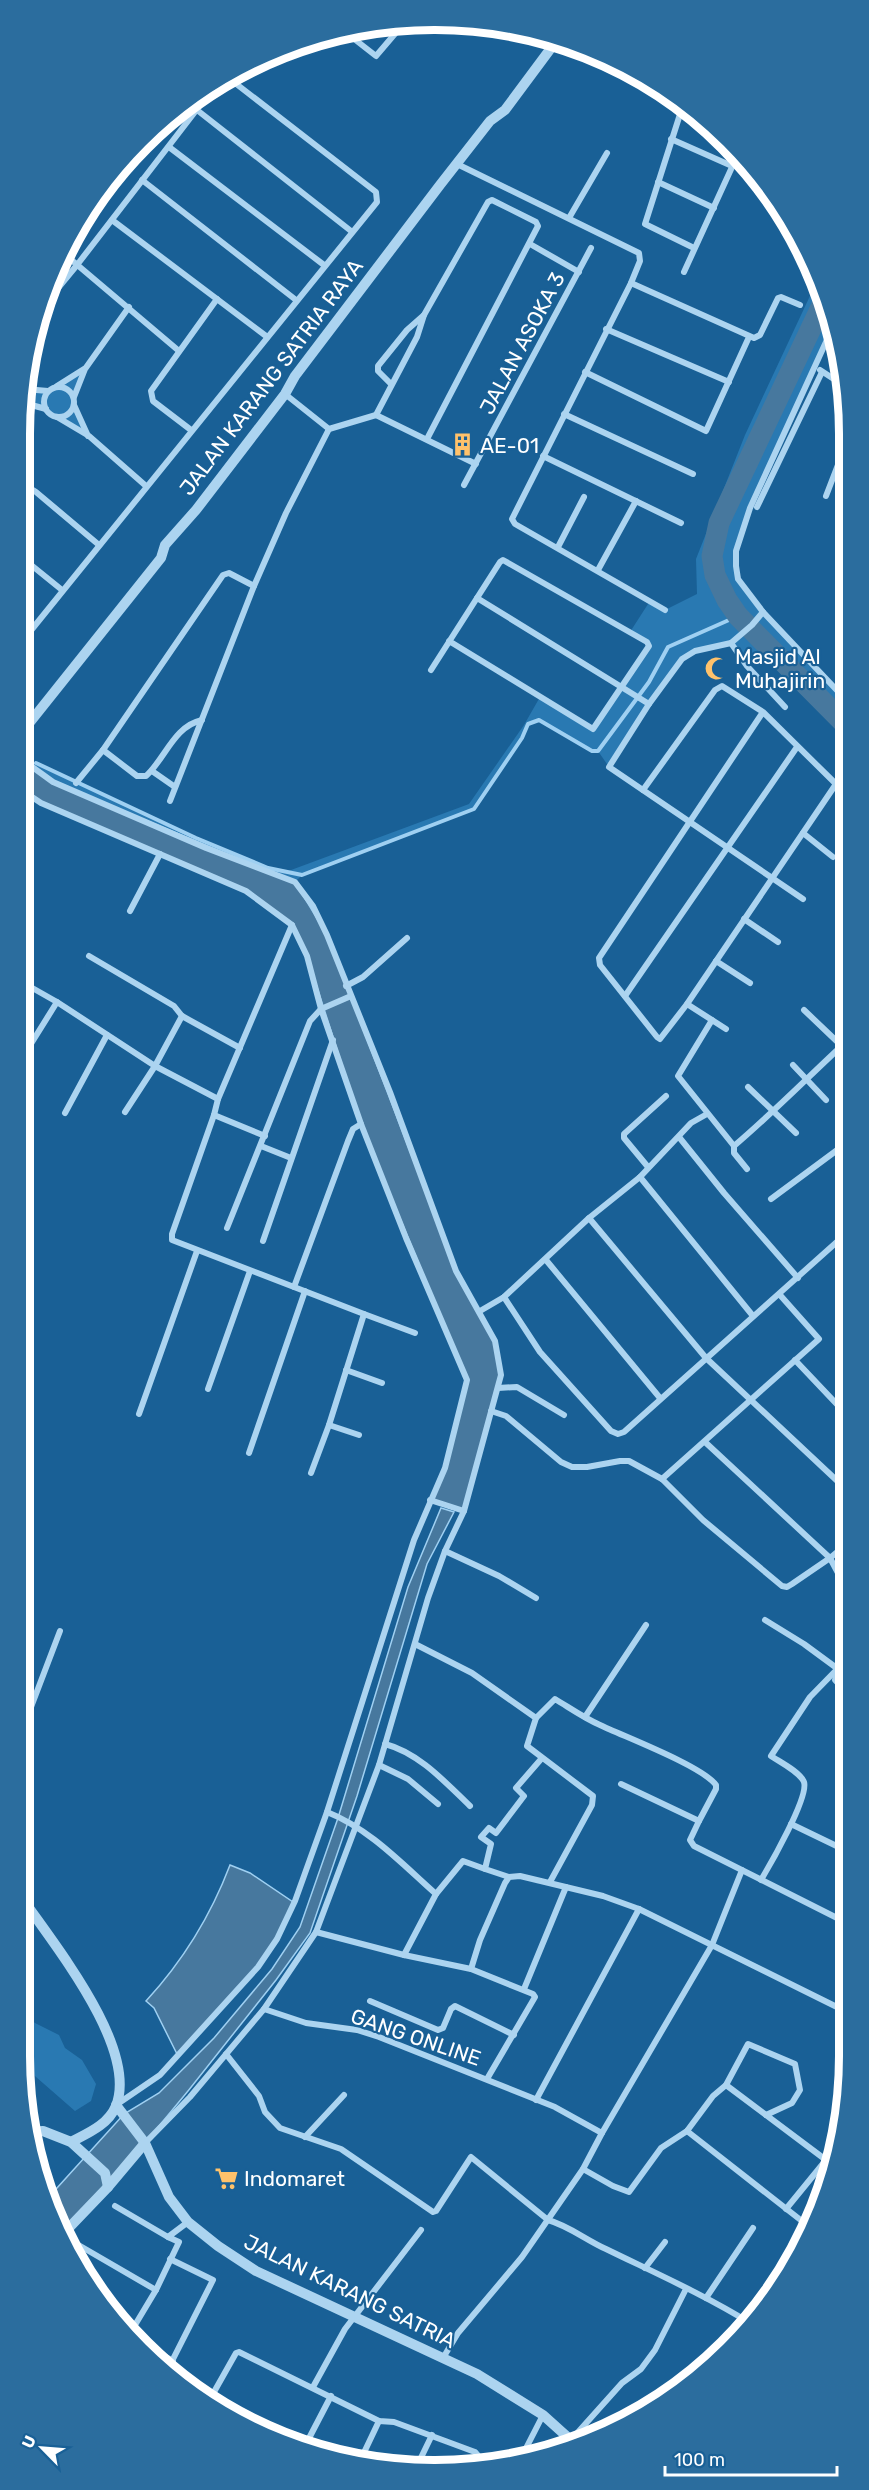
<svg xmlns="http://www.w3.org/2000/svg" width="869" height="2490" font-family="Rubik,sans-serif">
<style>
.green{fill:#2979b2}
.water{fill:#47789e;stroke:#9fd0f2;stroke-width:1.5}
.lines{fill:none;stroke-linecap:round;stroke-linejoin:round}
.stream{stroke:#9fd0f2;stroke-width:4}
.river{stroke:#47789e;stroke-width:21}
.minor{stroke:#acd4f0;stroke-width:6}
.tertiary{stroke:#acd4f0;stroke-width:10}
.labels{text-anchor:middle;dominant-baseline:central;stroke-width:4.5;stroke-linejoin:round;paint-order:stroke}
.street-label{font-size:21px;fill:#fff;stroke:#196096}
.poi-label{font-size:21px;fill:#fff;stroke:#196096;text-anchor:start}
.rim{fill:none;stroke:#fff;stroke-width:8}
</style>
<rect width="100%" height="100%" fill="#196096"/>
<g class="green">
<path d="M 816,283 L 831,331 L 744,523 L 736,566 L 747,592 L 847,701 L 847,740 L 759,652 L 747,666 L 731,643 L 695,651 L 682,659 L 609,767 L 598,751 L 592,751 L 539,720 L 528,724 L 522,738 L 474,809 L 302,875 L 295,882 L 53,782 L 20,758 L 36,763 L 196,838 L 283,873 L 469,804 L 524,725 L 540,697 L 591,728 L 649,646 L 630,632 L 650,601 L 665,610 L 697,594 L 696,559 L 745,435 Z"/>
<path d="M 85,369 C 70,405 72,401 89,436 L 50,414 L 46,409 L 24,403 L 25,389 L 48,391 Z"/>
<path d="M 20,2010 L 35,2023 L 59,2035 L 65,2048 L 82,2060 L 96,2084 L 91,2101 L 75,2111 L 20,2063 Z"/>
</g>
<g class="water">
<path d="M 20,758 L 53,782 L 295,882 L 327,935 L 456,1271 L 495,1341 L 501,1375 L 464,1511 L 430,1500 L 445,1468 L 467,1380 L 361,1124 L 307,956 L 292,925 L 246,891 L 31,797 L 20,822 L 20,799 L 23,792 L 20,789 Z"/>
<path d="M 441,1508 L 454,1512 L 427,1564 L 357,1796 L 310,1933 L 276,1980 L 188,2091 L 145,2143 L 63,2234 L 51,2214 L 47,2199 L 124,2114 L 159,2093 L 214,2038 L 272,1969 L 300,1927 L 338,1818 L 408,1587 Z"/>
<path d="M 230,1865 L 250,1873 L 293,1902 L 277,1939 L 258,1967 L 178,2056 L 154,2008 L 146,2001 C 182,1962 211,1915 230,1865 Z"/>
</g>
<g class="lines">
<path class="stream" d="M 36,763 L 196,838 L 268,868 L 302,875 L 474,809 L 522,738 L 528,724 L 539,720 L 592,751 L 598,751 L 649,682 L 668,647 L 738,616"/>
<path class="river" d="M 823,303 L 719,523 L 712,556 L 715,575 L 727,600 L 738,616 L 847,726"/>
<g class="minor">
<path d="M 344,31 L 376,56 L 405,22"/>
<path d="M 317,46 L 325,36"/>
<path d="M 682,108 L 645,224 L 694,248"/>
<path d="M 197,110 L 351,231"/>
<path d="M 671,139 L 732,166"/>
<path d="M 169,147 L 324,265"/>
<path d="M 457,164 L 639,253 L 640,261 L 631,283 L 512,519 L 515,524 L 665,610"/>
<path d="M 142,180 L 296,300"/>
<path d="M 658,182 L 714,208"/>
<path d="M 569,218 L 607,153"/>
<path d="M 112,220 L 266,336"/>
<path d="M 530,244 L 579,272"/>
<path d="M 62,252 L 179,351"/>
<path d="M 684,272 L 738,154"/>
<path d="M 631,283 L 754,338 L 760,335 L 778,298 L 781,297 L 800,305"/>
<path d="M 40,310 L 77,265 L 218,82"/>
<path d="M 606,329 L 729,382"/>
<path d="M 831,331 L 750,508 L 736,551 L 736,566 L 738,579 L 763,612 L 847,701"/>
<path d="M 820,370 L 846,387"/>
<path d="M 585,372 L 706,431 L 749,337"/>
<path d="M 391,384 L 378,371 L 378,366 L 407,330 L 424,315"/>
<path d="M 57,386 L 84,369"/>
<circle cx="59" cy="402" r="15"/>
<path d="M 25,389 L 48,391"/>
<path d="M 285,394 L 329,429 L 376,415 L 476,464"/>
<path d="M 74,397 L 85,369 L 129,307"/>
<path d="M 24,403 L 46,409"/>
<path d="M 74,405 L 88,436"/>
<path d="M 564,414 L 693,474"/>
<path d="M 376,415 L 417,337 L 424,315 L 488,202 L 492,200 L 536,222 L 538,226 L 427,439"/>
<path d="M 57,417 L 89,436 L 146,486"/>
<path d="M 191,430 L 153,401 L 151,391 L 217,299"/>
<path d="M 543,456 L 681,523"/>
<path d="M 20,482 L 36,492 L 99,545"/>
<path d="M 464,485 L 591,248"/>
<path d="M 826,496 L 846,444"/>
<path d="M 757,507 L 822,372"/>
<path d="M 558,547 L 584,497"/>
<path d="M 20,556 L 62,590"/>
<path d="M 598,570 L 636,501"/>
<path d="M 477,598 L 649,704"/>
<path d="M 763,612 L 752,625 L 731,643 L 695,651 L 682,659 L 649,704 L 609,767 L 803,899"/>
<path d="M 731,643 L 747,666 L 785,707"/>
<path d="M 20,644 L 377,202 L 376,192 L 226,76"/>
<path d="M 431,670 L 500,562 L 503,560 L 647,642 L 649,646 L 593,729 L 449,641"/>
<path d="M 103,750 L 137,776 L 146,776 C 165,759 174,726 202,720"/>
<path d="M 20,758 L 53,782 L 206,848 L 295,882 L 313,906 L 327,935 L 390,1092 L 456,1271 L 495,1341 L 501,1375 L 464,1511 L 445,1551 L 428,1598 L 379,1765 L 316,1932 L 264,2009 L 190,2097 L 145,2143"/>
<path d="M 152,771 L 175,787"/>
<path d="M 76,783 L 103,750 L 223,575 L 229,573 L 254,586"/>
<path d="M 20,789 L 41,803 L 246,891 L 292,925 L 307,956 L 321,1009 L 361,1124 L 406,1238 L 467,1380 L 445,1468 L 414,1540 L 327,1812 L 295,1901 L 277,1939 L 258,1967 L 160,2075 L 116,2105"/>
<path d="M 643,790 L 715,690 L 722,686 L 763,712 L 836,784 L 687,1004 L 660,1039 L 657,1037 L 600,965 L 599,958 L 763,712"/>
<path d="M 170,801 L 254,586 L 286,513 L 329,429"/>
<path d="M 803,833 L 833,857"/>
<path d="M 130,911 L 160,854"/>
<path d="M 744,919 L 778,942"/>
<path d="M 292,925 L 218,1099 L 214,1115 L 172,1234 L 172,1240 L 364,1314 L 329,1425 L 311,1473"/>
<path d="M 89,956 L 174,1006 L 182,1016 L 240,1048"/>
<path d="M 716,961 L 750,983"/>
<path d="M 839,974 L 847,982"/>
<path d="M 20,981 L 57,1002 L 155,1066 L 218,1099"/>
<path d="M 346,986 L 363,977 L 407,938"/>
<path d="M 625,996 L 797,747"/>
<path d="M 687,1004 L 726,1029"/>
<path d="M 804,1010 L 847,1051"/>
<path d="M 712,1020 L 678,1076 L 734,1146 L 734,1153 L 747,1169"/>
<path d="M 793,1065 L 826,1100"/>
<path d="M 20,1066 L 29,1047 L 57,1002"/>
<path d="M 748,1087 L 796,1133"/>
<path d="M 125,1112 L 155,1066 L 182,1016"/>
<path d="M 65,1113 L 107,1035"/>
<path d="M 214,1115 L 265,1136"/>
<path d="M 679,1137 L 724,1193 L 798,1278"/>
<path d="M 261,1146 L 291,1158"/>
<path d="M 734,1146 C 774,1112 809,1076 847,1041"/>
<path d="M 648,1167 L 624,1138 L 624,1134 L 666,1096"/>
<path d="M 640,1177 L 753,1316"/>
<path d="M 771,1199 L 848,1142"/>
<path d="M 848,1204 L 844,1209 L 848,1214"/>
<path d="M 589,1218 L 706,1358 L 848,1491"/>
<path d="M 227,1228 L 310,1021 L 321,1009 L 351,996"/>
<path d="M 263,1241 L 333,1040"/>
<path d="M 546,1260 L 660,1398"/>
<path d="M 294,1287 L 348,1141 L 353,1129 L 361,1124"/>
<path d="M 504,1297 L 540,1352 L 611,1431 L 618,1434 L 624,1432 L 848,1232"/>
<path d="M 480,1311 L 504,1297 L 589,1218 L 640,1177 L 691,1123 L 707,1114"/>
<path d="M 364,1314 L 415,1333"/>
<path d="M 795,1360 L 848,1416"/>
<path d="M 346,1370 L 382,1383"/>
<path d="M 498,1388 L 517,1387 L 564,1415"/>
<path d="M 208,1389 L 250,1271"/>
<path d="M 491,1411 L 506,1416 L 561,1462 L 572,1467 L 587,1467 L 620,1461 L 629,1461 L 662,1479 L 703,1520 L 782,1586 L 787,1587 L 792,1584 L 830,1558 L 846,1588"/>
<path d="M 139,1414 L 197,1251"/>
<path d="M 329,1425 L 359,1435"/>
<path d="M 705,1442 L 830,1558 L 848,1543"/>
<path d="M 249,1453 L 305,1291"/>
<path d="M 662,1479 L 819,1339 L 780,1295"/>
<path d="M 430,1500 L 464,1511"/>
<path d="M 445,1551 L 499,1576 L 536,1598"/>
<path d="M 765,1620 L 804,1644 L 838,1669 L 835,1680 L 849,1695"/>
<path d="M 415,1644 L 472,1673 L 536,1718 L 527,1746 L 593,1796 L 592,1805 L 550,1882"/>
<path d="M 585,1717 L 646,1625"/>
<path d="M 536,1718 L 555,1699 C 570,1708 584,1718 600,1725 C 625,1737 702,1766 716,1785 L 716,1789 L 699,1821"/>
<path d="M 20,1736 L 60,1631"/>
<path d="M 385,1744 C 419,1753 445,1782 470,1806"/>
<path d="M 379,1765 L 408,1779 L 438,1804"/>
<path d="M 621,1784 L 699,1821 L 690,1840 L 694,1846 L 849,1924"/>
<path d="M 327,1812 C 370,1829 402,1864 436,1894 L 463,1861 L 485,1869"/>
<path d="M 791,1824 L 849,1852"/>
<path d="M 509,1877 L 485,1869 L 491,1844 L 481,1837 L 489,1828 L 496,1833 L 524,1796 L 516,1788 L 542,1758"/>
<path d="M 761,1880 C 770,1865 809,1797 804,1782 C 800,1772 780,1762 771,1756 L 810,1697 L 849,1657"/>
<path d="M 316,1932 L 404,1955 L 471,1969 L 533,1994 L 535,1997 L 487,2079"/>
<path d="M 404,1955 L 436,1894"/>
<path d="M 471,1969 L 480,1940 L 505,1883 L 509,1877 L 520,1876 L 603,1896 L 639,1909 L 849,2013"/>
<path d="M 524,1989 L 566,1887"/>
<path d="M 370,2001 L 438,2030 L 443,2028 L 451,2009 L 455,2006 L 514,2035"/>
<path d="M 264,2009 L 306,2023 L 357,2030 L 379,2037 L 555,2107 L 602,2133"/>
<path d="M 226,2054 L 259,2096 L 265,2112 L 280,2128 L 341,2149 L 433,2212 L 436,2211 L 471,2157 L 548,2220 C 569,2226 586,2240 606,2249 C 653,2272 705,2295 750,2323"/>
<path d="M 726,2085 L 826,2160"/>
<path d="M 845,2094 L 837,2085 L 838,2080 L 849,2056"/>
<path d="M 536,2100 L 639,1909"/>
<path d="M 687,2131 L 807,2225"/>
<path d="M 305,2137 L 344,2095"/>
<path d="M 583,2169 L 613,2186 L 629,2192 L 661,2148 L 687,2131 L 713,2096 L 726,2085 L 748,2044 L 795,2064 L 800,2090 L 792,2103 L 766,2115"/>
<path d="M 115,2206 L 168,2237"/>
<path d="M 786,2209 L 826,2160 L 836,2158"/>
<path d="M 75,2243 L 156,2290"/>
<path d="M 645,2268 L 665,2242"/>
<path d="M 706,2298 L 753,2228"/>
<path d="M 129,2335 L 156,2290 L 179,2242 L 168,2237 L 188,2222"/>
<path d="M 132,2338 L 173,2361"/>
<path d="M 443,2358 L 458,2333 L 522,2257 L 583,2169 L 602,2133 L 712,1945 L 742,1870"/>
<path d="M 167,2371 L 213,2280 L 170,2259"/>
<path d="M 313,2387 L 345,2329 L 421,2230"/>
<path d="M 571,2440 L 622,2383 L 641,2369 L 655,2350 L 686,2289"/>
<path d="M 295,2441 L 215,2397 L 214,2392 L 236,2353 L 239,2352 L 379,2421 L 394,2422 L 475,2452 L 481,2459 L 480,2467"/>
<path d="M 306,2444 L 331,2396"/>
<path d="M 520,2460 L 543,2415"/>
<path d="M 360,2461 L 379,2421"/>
<path d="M 416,2468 L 432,2435"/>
</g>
<g class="tertiary">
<path d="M 20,740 L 27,726 L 161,558 L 165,545 L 196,510 L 285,394 L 295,376 L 440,185 L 490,121 L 505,110 L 557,40"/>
<path d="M 20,1895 C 51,1941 139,2047 116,2106 C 108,2125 88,2133 71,2142"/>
<path d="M 116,2105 L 145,2143 L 169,2197 L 188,2222 L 218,2246 L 256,2271 L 477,2374 L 543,2415 L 573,2442"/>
<path d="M 27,2132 L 43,2131 L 71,2142 L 105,2173 L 108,2187"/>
<path d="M 63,2234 L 108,2187 L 145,2143"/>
</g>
</g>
<defs>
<symbol id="building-bare" viewBox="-9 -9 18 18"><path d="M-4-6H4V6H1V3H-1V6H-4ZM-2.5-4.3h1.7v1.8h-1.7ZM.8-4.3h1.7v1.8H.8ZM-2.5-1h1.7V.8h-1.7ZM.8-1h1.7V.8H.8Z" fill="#ffc26b" stroke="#196096" stroke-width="2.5" paint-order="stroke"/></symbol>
<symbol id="mosque-bare" viewBox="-9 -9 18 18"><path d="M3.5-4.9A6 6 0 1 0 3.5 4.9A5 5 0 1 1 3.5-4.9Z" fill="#ffc26b" stroke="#196096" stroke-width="2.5" paint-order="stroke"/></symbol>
<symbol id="supermarket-bare" viewBox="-9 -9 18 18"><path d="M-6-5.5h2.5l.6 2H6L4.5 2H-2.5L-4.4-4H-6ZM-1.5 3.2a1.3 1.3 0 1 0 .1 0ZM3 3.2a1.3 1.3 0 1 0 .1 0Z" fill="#ffc26b" stroke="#196096" stroke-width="2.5" paint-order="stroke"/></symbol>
</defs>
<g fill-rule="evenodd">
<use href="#building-bare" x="446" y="428" width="33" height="33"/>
<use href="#mosque-bare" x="700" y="652" width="33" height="33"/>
<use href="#supermarket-bare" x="210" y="2162" width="33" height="33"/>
</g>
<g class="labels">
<g class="street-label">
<text transform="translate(522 343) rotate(-62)">JALAN ASOKA 3</text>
<text transform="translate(271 377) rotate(-53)">JALAN KARANG SATRIA RAYA</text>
<text transform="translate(416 2037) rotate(19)">GANG ONLINE</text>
<text transform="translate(350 2291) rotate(26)">JALAN KARANG SATRIA</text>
</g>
<g class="poi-label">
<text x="480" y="445">AE-01</text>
<text x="735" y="656">Masjid Al<tspan x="735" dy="24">Muhajirin</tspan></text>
<text x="244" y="2178">Indomaret</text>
</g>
</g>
<path d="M0 0H869V2490H0ZM434 30H435A404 404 0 0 1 839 434V2056A404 404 0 0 1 435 2460H434A404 404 0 0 1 30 2056V434A404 404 0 0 1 434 30Z" fill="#2b6d9e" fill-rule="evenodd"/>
<path class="rim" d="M434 30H435A404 404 0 0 1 839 434V2056A404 404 0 0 1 435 2460H434A404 404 0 0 1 30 2056V434A404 404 0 0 1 434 30Z"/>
<g transform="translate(42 2448) rotate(295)" stroke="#196096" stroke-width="4.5" paint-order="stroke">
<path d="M0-4.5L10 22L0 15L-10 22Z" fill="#ffffff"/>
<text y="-9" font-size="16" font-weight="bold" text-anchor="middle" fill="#ffffff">U</text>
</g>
<path d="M665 2466v9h172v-9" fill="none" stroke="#ffffff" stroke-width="3"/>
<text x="674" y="2466" font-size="18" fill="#ffffff" stroke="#196096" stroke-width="4.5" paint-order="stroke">100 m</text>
</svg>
